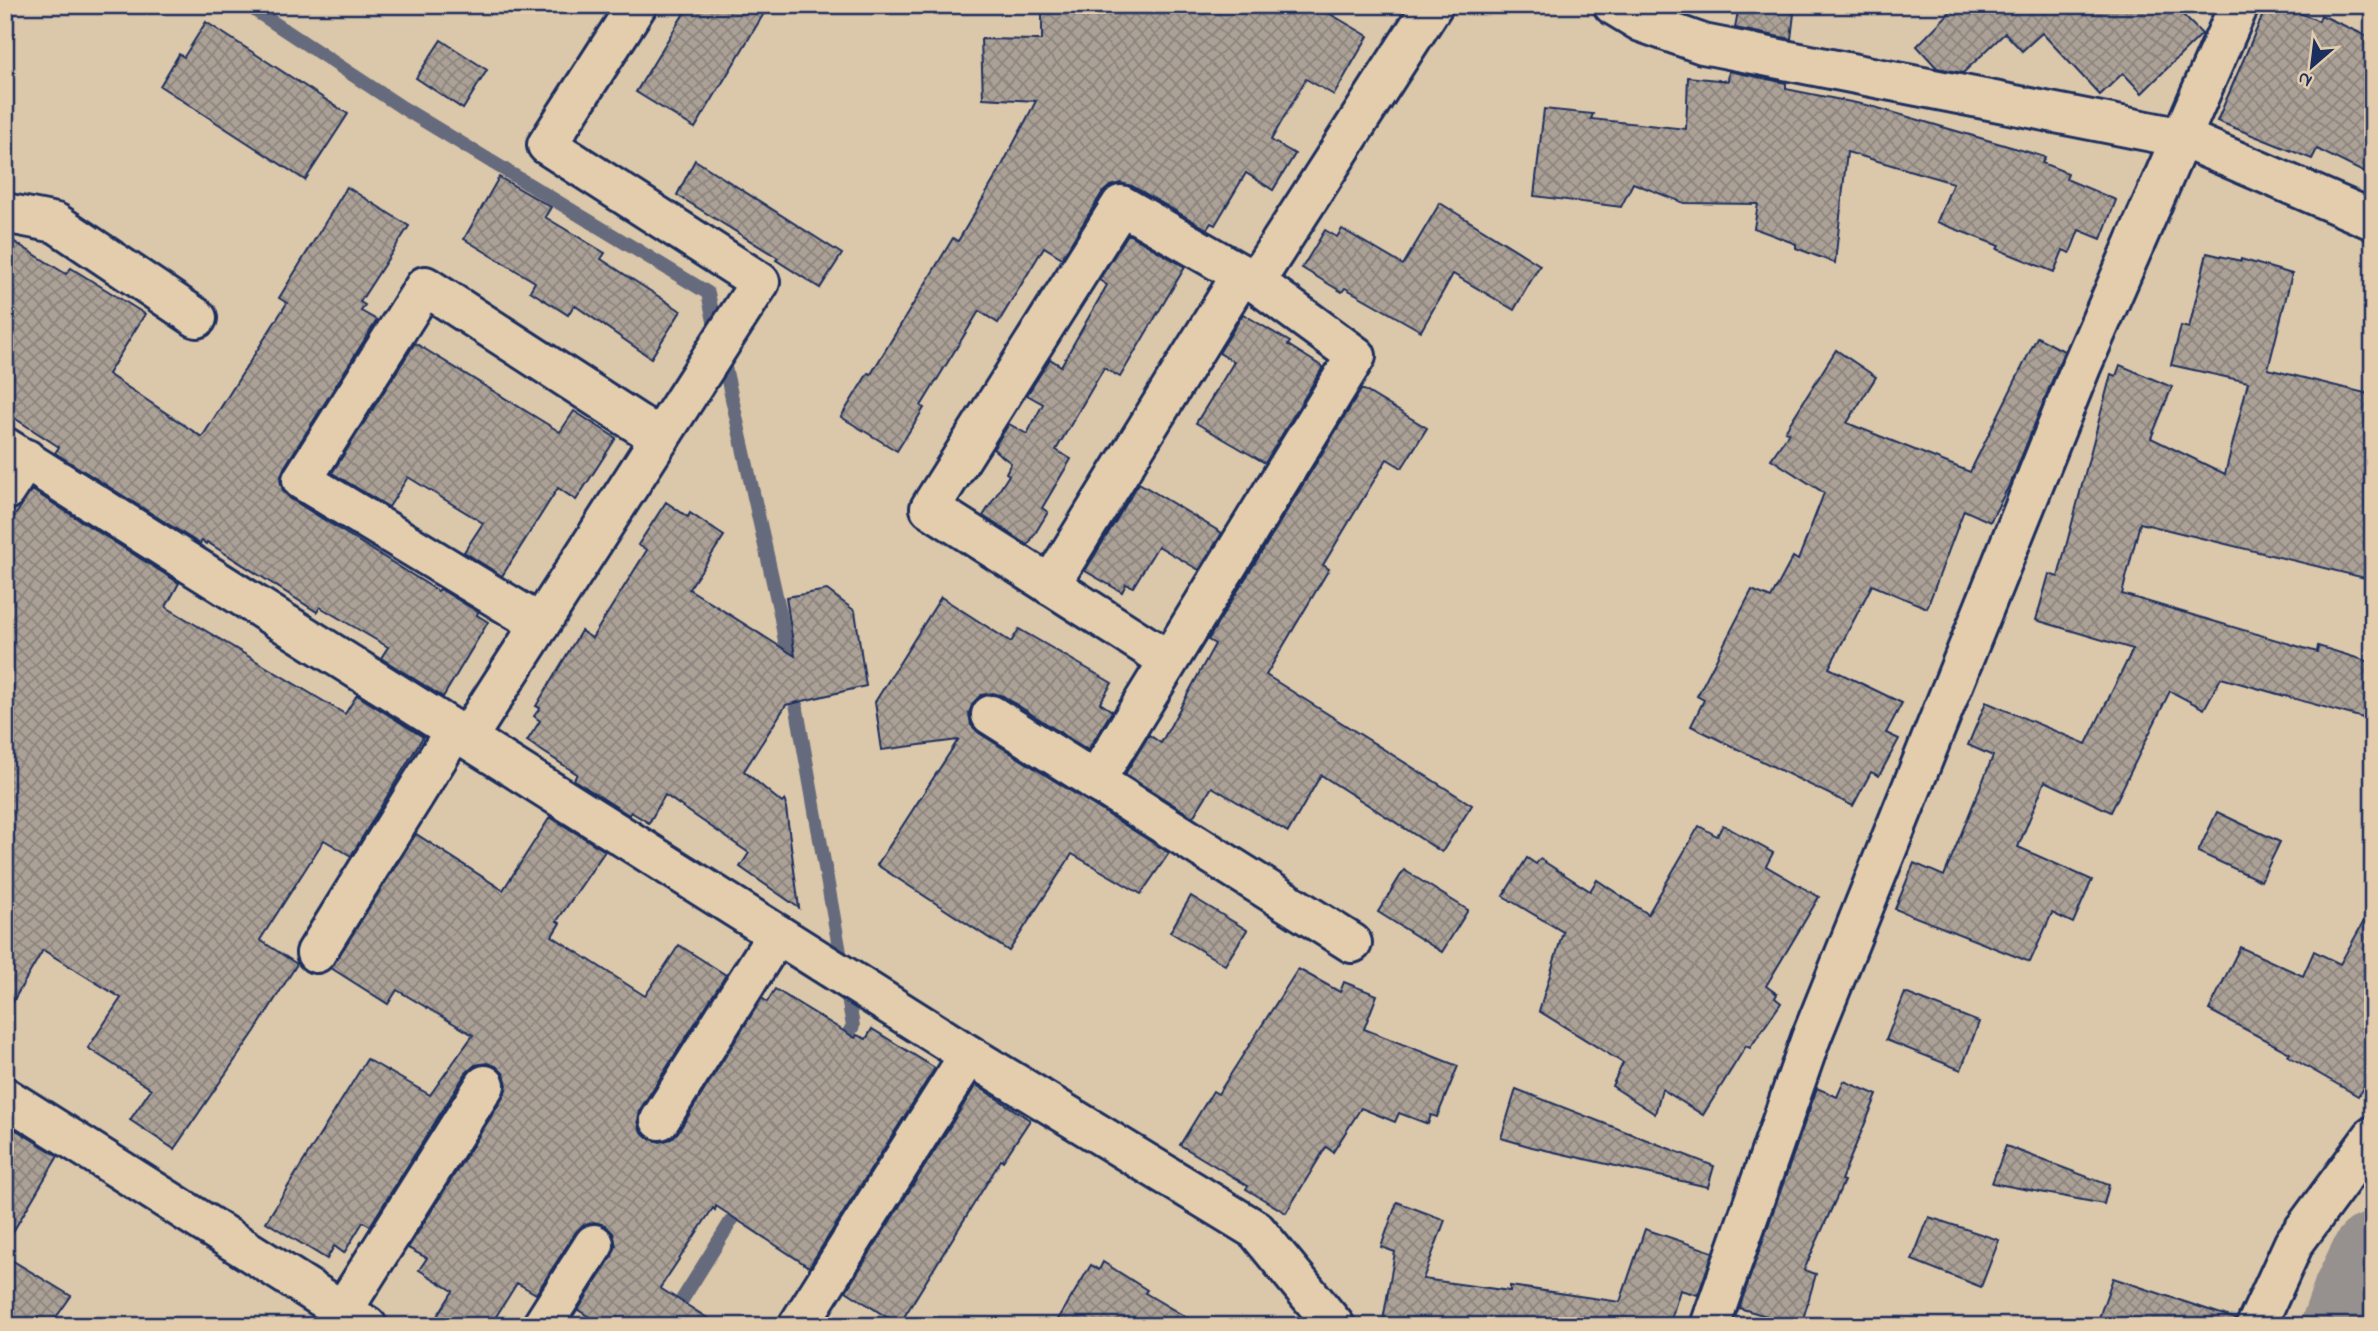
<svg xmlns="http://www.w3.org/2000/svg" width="2378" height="1331" font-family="'Indie Flower',sans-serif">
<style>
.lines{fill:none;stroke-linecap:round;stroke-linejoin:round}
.stream{stroke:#656a7b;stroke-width:14}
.river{stroke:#96918f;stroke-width:84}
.building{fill:url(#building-cross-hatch);stroke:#1b2f5e;stroke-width:2}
.minor-casing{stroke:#1b2f5e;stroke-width:44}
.minor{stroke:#e3cdad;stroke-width:38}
</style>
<defs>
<pattern id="building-cross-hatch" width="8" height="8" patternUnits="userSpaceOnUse" patternTransform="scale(1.75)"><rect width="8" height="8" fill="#aca196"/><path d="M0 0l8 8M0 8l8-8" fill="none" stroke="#8b847e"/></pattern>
</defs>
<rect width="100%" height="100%" fill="#dbc7aa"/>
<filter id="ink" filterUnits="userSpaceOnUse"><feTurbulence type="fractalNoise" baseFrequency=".0143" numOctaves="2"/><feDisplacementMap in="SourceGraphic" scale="14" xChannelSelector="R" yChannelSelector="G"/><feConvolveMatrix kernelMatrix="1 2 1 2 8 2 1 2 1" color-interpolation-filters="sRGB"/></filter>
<g filter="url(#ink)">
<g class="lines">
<g class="stream">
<path d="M 247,5 L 403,108 L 708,293 L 717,335"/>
<path d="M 722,354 L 780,613 L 853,1026 L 839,1049"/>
<path d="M 672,1316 L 743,1202"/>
</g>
<path class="river" d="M 2343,1326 L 2355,1292 L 2373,1255"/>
</g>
<g class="building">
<path d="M 689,5 L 769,5 L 695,128 L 636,92 Z"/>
<path d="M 1042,5 L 1315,5 L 1368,36 L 1334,95 L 1306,79 L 1271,140 L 1295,154 L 1273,190 L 1246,173 L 1215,225 L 1211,223 L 1207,229 L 1132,186 L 1121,183 L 1110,186 L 1102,193 L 1062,258 L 1044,247 L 998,323 L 979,311 L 921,406 L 924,408 L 897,451 L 841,417 L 868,373 L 871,374 L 953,238 L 958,241 L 998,173 L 1036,101 L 983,98 L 981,39 L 1042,40 Z"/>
<path d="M 1739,5 L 1795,5 L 1791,39 L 1735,28 Z"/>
<path d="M 1957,5 L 2173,5 L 2202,34 L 2142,93 L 2123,73 L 2100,95 L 2042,33 L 2022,51 L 2005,33 L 1963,73 L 1937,68 L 1917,46 Z"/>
<path d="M 2267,5 L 2281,5 L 2319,21 L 2321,15 L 2373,39 L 2373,177 L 2317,149 L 2312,159 L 2217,121 Z"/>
<path d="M 206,22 L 348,114 L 305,180 L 160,86 L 179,54 L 184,57 Z"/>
<path d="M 441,40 L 487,70 L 463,109 L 416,78 Z"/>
<path d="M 1729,71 L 1786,83 L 1786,89 L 1871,106 L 2045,157 L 2042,163 L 2068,173 L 2066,179 L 2116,200 L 2101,239 L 2079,230 L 2070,253 L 2063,250 L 2054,272 L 1997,249 L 1999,246 L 1937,222 L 1953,183 L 1847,152 L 1835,263 L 1796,248 L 1796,244 L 1754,228 L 1758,204 L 1684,203 L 1633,183 L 1621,207 L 1534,196 L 1544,109 L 1593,114 L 1591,119 L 1686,129 L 1688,77 L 1728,81 Z"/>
<path d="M 695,160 L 842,254 L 820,288 L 776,260 L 778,258 L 677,195 Z"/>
<path d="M 499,177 L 551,207 L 545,217 L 605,253 L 601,259 L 681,311 L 651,358 L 574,305 L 568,315 L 530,291 L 535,282 L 464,239 Z"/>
<path d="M 347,187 L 409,226 L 360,302 L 365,305 L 361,311 L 377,320 L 284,468 L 280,480 L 283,491 L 291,499 L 438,591 L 440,589 L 478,612 L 477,615 L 488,622 L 443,697 L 381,658 L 388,647 L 320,607 L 317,612 L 207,542 L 206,544 L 202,541 L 200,544 L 55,453 L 59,447 L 5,412 L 5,236 L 66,274 L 71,268 L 145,314 L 108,374 L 202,437 L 287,303 L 279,298 Z"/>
<path d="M 1440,203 L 1540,265 L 1514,310 L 1453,274 L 1421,331 L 1345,288 L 1342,292 L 1302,268 L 1325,230 L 1337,237 L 1342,229 L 1403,265 Z"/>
<path d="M 1128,234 L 1185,267 L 1120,377 L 1104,368 L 1056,450 L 1071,459 L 1042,508 L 1048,512 L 1028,545 L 983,516 L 1009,475 L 1006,473 L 1011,463 L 993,449 L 1009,424 L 1027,434 L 1043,404 L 1027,395 L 1050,359 L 1061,366 L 1107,285 L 1099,280 Z"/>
<path d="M 2207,253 L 2241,261 L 2241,259 L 2292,274 L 2268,369 L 2373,395 L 2373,580 L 2140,523 L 2122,594 L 2317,652 L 2318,646 L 2373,663 L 2373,687 L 2363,718 L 2221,678 L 2204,709 L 2170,691 L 2111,812 L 2045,781 L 2018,847 L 2092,880 L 2073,923 L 2052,913 L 2030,962 L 1895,909 L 1914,863 L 1944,876 L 1993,756 L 1968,745 L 1986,702 L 2086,744 L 2133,649 L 2036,620 L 2049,574 L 2058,577 L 2111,374 L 2116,376 L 2120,365 L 2172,387 L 2151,438 L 2225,474 L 2248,382 L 2171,365 L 2181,326 L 2189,328 Z"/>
<path d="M 1243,314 L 1290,342 L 1288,345 L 1323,367 L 1265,463 L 1196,423 L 1234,362 L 1219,353 Z"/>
<path d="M 2037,337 L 2064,351 L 2013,478 L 1990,522 L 1964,510 L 1927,608 L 1872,585 L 1829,668 L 1902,703 L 1886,733 L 1899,739 L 1879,776 L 1871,772 L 1853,806 L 1691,726 L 1704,700 L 1697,696 L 1752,590 L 1771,598 L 1793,557 L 1798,560 L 1824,493 L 1771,459 L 1789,433 L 1785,431 L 1836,350 L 1876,377 L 1847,423 L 1970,472 Z"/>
<path d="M 415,343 L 560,432 L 574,411 L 616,438 L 576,500 L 558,488 L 502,576 L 464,552 L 483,523 L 408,477 L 389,507 L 332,473 Z"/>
<path d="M 1361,390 L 1364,390 L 1427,428 L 1402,468 L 1387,459 L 1323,565 L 1329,569 L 1266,675 L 1472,805 L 1442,852 L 1321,775 L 1288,832 L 1212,787 L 1193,817 L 1125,774 L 1149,735 L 1161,743 L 1215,644 L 1208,640 L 1218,623 Z"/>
<path d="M 1139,483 L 1222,533 L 1199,570 L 1158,546 L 1133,587 L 1126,584 L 1122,592 L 1085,571 Z"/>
<path d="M 32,490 L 179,583 L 166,607 L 345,714 L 357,695 L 423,737 L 351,856 L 324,840 L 260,940 L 297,964 L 255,1031 L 174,1149 L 130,1120 L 151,1089 L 88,1048 L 121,998 L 43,950 L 5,1015 L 5,530 Z"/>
<path d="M 666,502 L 688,517 L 690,513 L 724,536 L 689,589 L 795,656 L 786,597 L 827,590 L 855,611 L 866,686 L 786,705 L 744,771 L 782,803 L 785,800 L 799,908 L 740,867 L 749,853 L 665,795 L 649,823 L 631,812 L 629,815 L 574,780 L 577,774 L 527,741 L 540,721 L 534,716 L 540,708 L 536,706 L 581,631 L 592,638 L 647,550 L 638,545 Z"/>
<path d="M 941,597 L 1011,642 L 1019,629 L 1112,683 L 1100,703 L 1112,711 L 1088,750 L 1003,696 L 993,693 L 981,695 L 973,703 L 969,713 L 971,725 L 979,733 L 1169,853 L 1141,894 L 1072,854 L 1009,951 L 877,865 L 958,740 L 882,750 L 875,702 Z"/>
<path d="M 2217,812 L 2280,842 L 2261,881 L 2198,852 Z"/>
<path d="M 550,817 L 605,851 L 557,921 L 560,923 L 552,936 L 645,996 L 679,945 L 726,975 L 641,1108 L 638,1120 L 640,1130 L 648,1138 L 660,1142 L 671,1139 L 678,1132 L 762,998 L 767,1002 L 775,989 L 855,1038 L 857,1035 L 866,1039 L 872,1029 L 935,1068 L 809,1267 L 716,1206 L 715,1210 L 713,1208 L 660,1288 L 720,1326 L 604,1326 L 578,1310 L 612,1256 L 616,1246 L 613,1233 L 605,1225 L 594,1222 L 583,1225 L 576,1232 L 536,1294 L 517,1283 L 490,1326 L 431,1326 L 453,1291 L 419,1270 L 427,1258 L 408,1248 L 504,1096 L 507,1085 L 504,1074 L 496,1066 L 487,1063 L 475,1065 L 466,1073 L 370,1226 L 363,1222 L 344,1253 L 334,1246 L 327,1259 L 266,1222 L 367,1059 L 430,1095 L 473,1035 L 397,990 L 388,1004 L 331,968 L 416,834 L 503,890 Z"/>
<path d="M 1723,825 L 1773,853 L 1766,866 L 1819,897 L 1766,986 L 1777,994 L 1775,998 L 1781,1003 L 1750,1048 L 1746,1046 L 1703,1115 L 1662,1089 L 1655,1114 L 1612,1086 L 1623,1063 L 1539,1011 L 1563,932 L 1503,896 L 1527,858 L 1536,864 L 1540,859 L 1590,891 L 1597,880 L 1648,914 L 1699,826 L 1717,836 Z"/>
<path d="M 1404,870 L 1468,910 L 1442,952 L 1378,912 Z"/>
<path d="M 1191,896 L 1247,930 L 1225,965 L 1170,932 Z"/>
<path d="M 2373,905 L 2373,1072 L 2358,1096 L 2288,1056 L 2290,1053 L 2209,1010 L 2240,947 L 2303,976 L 2314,951 L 2340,964 Z"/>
<path d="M 1298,969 L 1340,992 L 1344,982 L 1377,995 L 1364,1029 L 1458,1066 L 1437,1117 L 1431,1115 L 1428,1124 L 1399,1113 L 1395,1122 L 1361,1108 L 1333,1152 L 1326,1147 L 1286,1213 L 1246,1189 L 1248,1186 L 1180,1145 L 1213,1091 L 1218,1094 Z"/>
<path d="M 1905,993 L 1979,1022 L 1961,1070 L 1886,1040 Z"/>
<path d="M 1844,1081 L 1877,1095 L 1841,1180 L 1844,1181 L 1804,1270 L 1816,1274 L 1801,1326 L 1739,1308 L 1817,1088 L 1837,1097 Z"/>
<path d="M 976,1085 L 1030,1120 L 1003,1161 L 1001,1160 L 899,1325 L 846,1291 Z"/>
<path d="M 1516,1089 L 1714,1166 L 1708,1187 L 1532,1147 L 1501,1138 Z"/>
<path d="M 5,1123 L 58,1156 L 5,1245 Z"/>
<path d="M 2006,1146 L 2109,1185 L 2104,1204 L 1992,1183 Z"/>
<path d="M 1397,1202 L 1445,1220 L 1423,1279 L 1510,1291 L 1510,1286 L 1620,1302 L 1645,1229 L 1713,1252 L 1698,1295 L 1680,1290 L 1669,1326 L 1382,1326 L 1395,1252 L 1381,1247 Z"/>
<path d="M 1929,1217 L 1999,1240 L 1981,1287 L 1912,1260 Z"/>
<path d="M 5,1256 L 71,1296 L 50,1326 L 5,1326 Z"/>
<path d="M 1103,1262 L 1147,1290 L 1145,1293 L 1201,1326 L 1054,1326 L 1091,1265 L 1099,1270 Z"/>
<path d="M 2113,1278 L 2236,1319 L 2234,1326 L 2096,1326 Z"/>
</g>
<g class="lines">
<defs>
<g id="minor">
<path d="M 1613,5 L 1641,22 L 1703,44 L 2183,138 L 2373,220"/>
<path d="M 5,213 L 56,223 L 197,318"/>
<path d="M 1255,282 L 1433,5"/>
<path d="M 5,447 L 969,1055 L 1256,1230 L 1335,1326"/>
<path d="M 5,491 L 26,459"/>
<path d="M 1050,585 L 1242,274"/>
<path d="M 540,624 L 302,480 L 425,286 L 660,438"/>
<path d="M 991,715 L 1352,943"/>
<path d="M 467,738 L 760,282 L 547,145 L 637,5"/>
<path d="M 1095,781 L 1356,356 L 1255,282 L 1121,205 L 930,508 L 1168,660"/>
<path d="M 316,953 L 455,730"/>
<path d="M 5,1097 L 367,1326"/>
<path d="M 660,1120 L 777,934"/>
<path d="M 333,1326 L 485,1085"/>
<path d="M 542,1326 L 594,1244"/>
<path d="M 798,1326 L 969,1055"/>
<path d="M 1710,1326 L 1811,1038 L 2081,367 L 2239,5"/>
<path d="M 2256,1326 L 2294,1243 L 2373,1136"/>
</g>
</defs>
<use href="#minor" class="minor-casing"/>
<use href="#minor" class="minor"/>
</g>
</g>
<rect width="2378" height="1331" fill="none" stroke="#e3cdad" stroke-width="28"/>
<rect x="14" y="14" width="2350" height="1303" fill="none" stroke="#1b2f5e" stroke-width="2.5" filter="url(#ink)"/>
<g transform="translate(2312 66) rotate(208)" stroke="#e3cdad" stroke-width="5" paint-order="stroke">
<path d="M0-5L12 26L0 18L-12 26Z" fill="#1b2f5e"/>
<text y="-10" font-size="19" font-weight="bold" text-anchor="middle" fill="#1b2f5e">N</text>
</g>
</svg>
